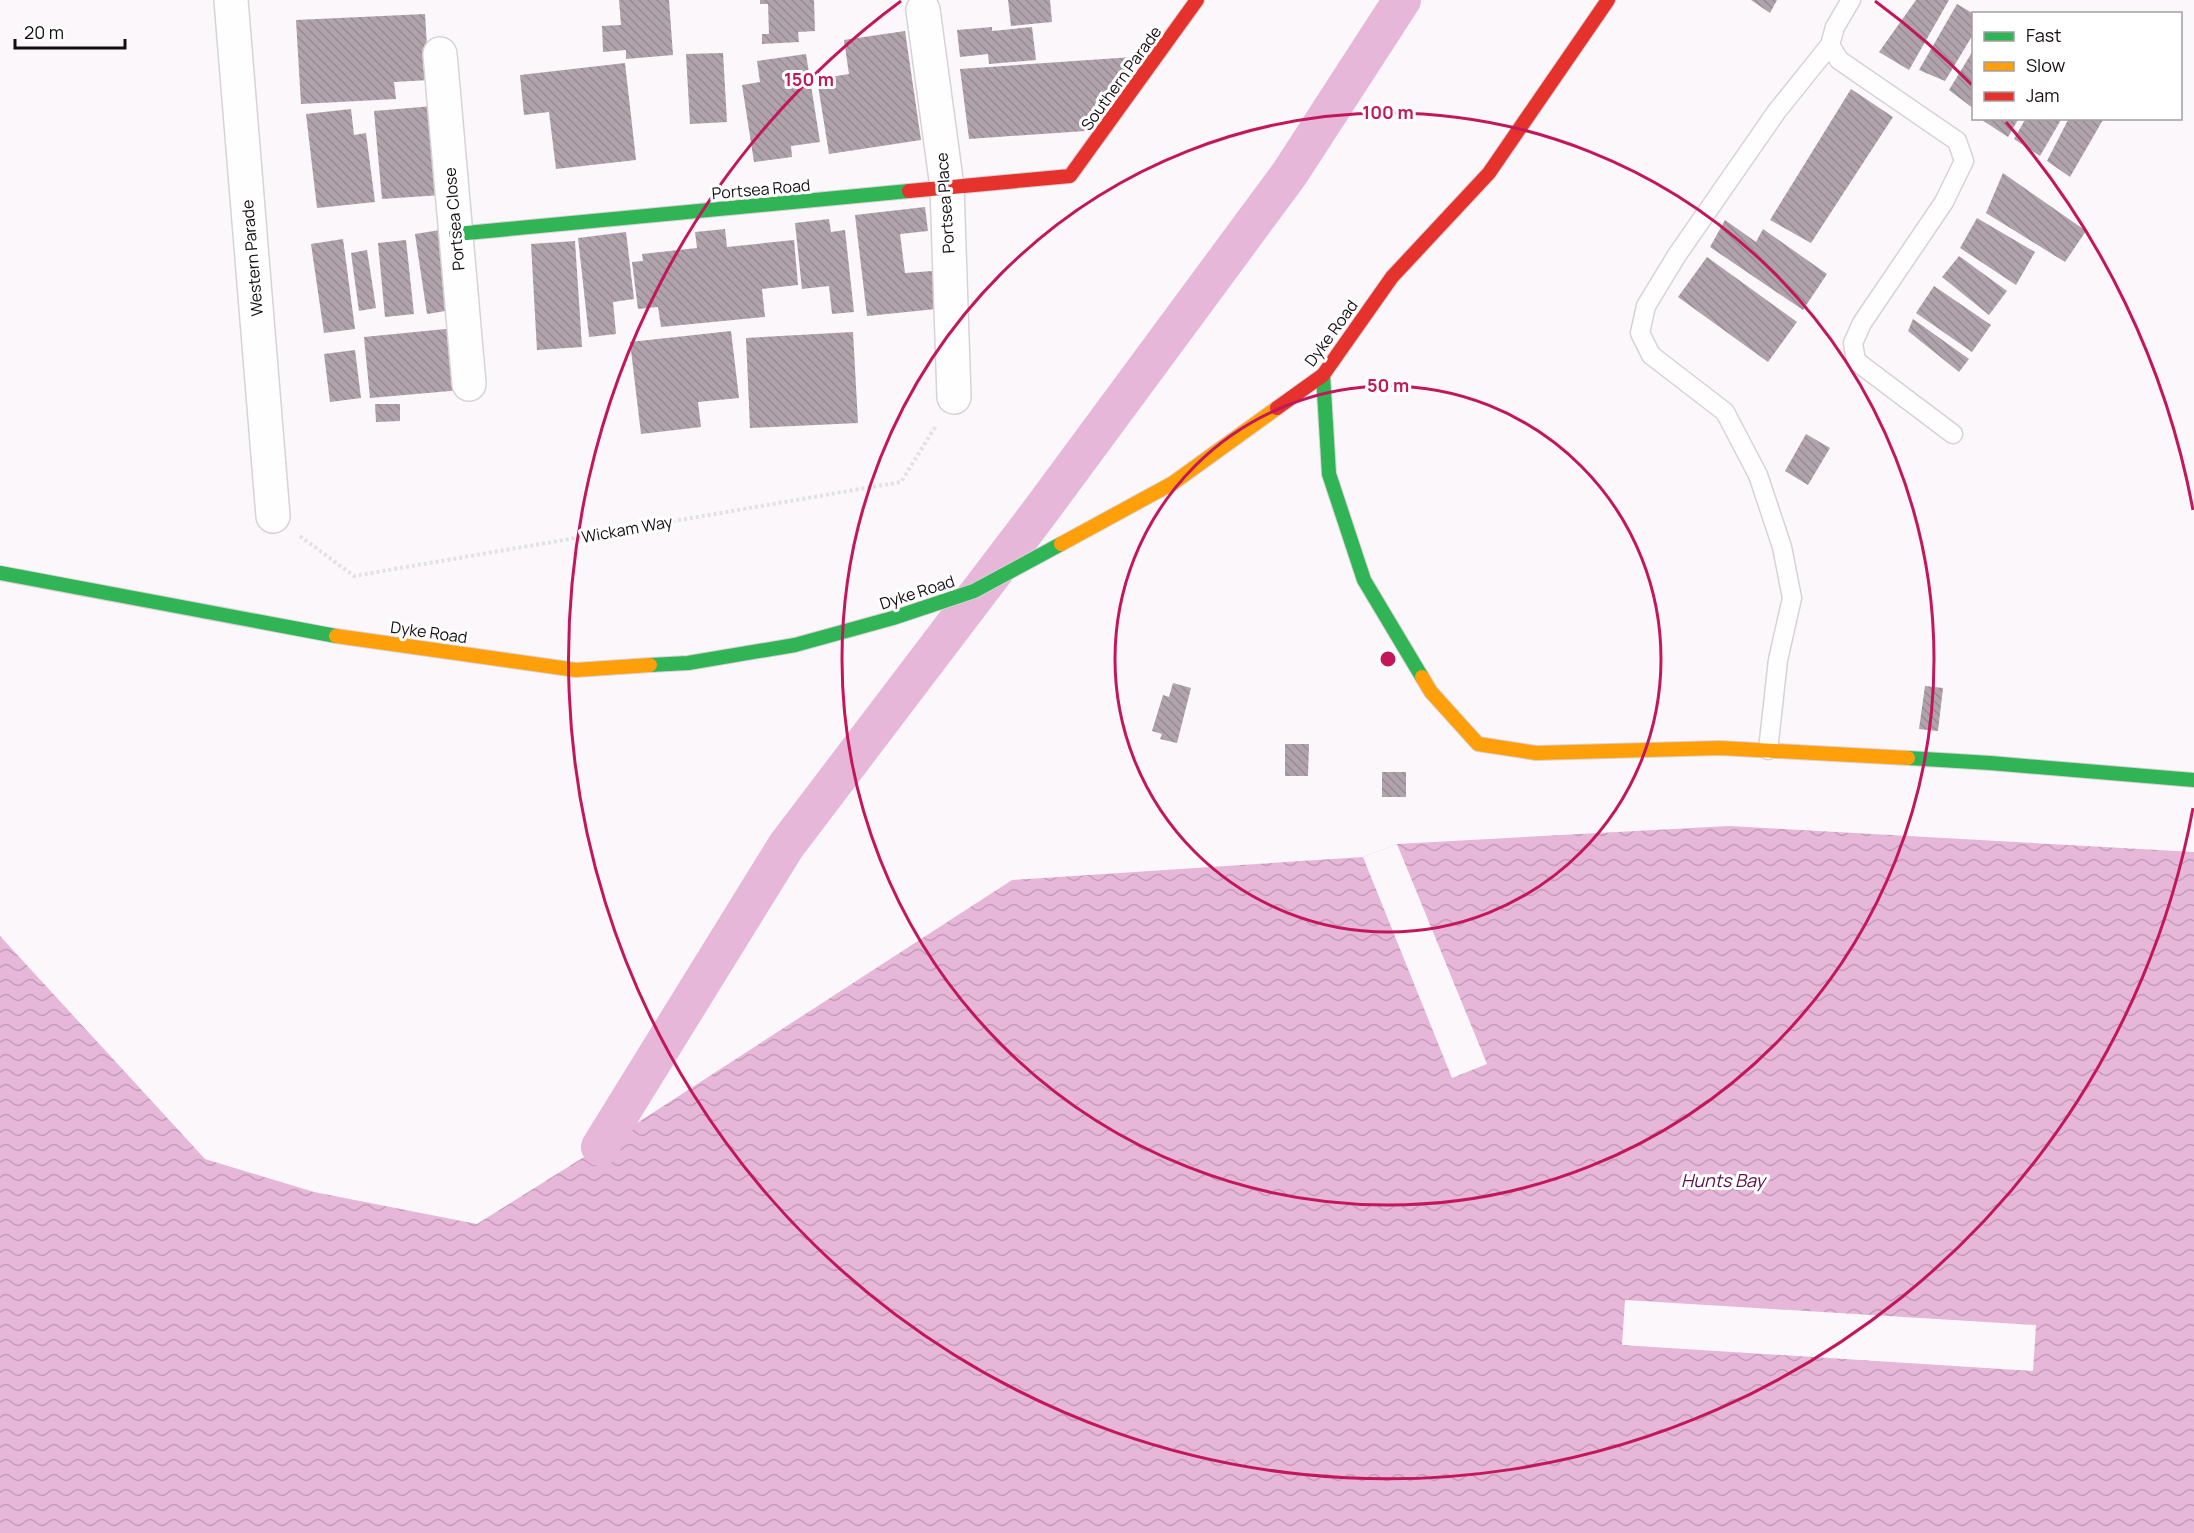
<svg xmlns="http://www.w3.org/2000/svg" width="2194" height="1533" font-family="Manrope,sans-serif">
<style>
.water{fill:url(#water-waves)}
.pier{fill:#fcf7fa}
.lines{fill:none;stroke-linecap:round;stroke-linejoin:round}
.canal{stroke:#e6b7d9;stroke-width:38}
.building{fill:url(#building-back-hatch)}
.lane-casing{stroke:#d8d2d6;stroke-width:21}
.street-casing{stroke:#d8d2d6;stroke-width:36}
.fast-casing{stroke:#d8d2d6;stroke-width:16}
.slow-casing{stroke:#d8d2d6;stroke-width:16}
.jam-casing{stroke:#d8d2d6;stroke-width:16}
.path{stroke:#e2e2e2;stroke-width:4;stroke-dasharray:3 3;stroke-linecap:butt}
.lane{stroke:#fffefe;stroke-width:18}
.street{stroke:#fffefe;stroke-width:33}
.fast{stroke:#30b455;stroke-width:14}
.slow{stroke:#ff9f0a;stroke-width:14}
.jam{stroke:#e5322d;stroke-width:14}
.ring{fill:none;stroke:#c2185b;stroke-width:3}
.labels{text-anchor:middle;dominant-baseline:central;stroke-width:6;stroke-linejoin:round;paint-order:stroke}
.street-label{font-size:16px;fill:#140e12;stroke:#fff}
.water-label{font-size:18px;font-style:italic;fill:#5b0e4e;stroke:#fff}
.centre{fill:#c2185b;stroke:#fff;stroke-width:3}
.ring-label{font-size:18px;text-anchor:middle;font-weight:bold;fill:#c2185b;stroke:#fff;stroke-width:6;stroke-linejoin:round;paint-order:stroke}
</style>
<defs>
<pattern id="water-waves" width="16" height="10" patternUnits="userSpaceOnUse" patternTransform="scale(1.5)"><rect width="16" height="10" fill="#e6b7d9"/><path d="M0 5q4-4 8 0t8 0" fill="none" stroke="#c49cb9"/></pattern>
<pattern id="building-back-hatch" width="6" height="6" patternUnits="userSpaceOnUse" patternTransform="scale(1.5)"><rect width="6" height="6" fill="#b0a3ac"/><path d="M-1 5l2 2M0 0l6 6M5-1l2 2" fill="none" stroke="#968b93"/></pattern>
</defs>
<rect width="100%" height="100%" fill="#fcf7fa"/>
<path class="water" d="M 1729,826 L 2194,852 L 2194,1533 L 0,1533 L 0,936 L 205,1159 L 314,1192 L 477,1224 L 600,1147 L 1012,880 L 1363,857 L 1397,844 Z"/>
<g class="pier">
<path d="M 1397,844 L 1487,1064 L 1452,1078 L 1363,857 Z"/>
<path d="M 1625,1300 L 2036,1325 L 2033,1371 L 1622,1345 Z"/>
</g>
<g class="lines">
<path class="canal" d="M 600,1147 L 786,846 L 1039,513 L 1290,173 L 1402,0"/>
</g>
<g class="building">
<path d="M 619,0 L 669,0 L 673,55 L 626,59 L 626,50 L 603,52 L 602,26 L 621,25 Z"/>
<path d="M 760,0 L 814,0 L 815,31 L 798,32 L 799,42 L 762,44 L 762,34 L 769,34 L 768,4 L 760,4 Z"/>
<path d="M 1008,0 L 1050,0 L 1052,22 L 1011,26 Z"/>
<path d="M 1751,0 L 1777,0 L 1770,13 Z"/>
<path d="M 1916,0 L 1949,0 L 1909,70 L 1879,52 Z"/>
<path d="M 1957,4 L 1974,14 L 1974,33 L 1945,81 L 1919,70 Z"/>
<path d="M 425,14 L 429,80 L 394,82 L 396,99 L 301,104 L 296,20 Z"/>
<path d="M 992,27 L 992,31 L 1032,27 L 1036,60 L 989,64 L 988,54 L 960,57 L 957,30 Z"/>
<path d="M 905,31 L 921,140 L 829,154 L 817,79 L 849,74 L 844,40 Z"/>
<path d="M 1974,49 L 1974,109 L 1949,90 Z"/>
<path d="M 723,53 L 727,122 L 690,124 L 686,54 Z"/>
<path d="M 806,54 L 820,142 L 791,146 L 792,157 L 754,162 L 742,85 L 760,82 L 757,61 Z"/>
<path d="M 1133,57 L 1085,131 L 969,139 L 960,69 Z"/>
<path d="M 625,63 L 636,160 L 556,169 L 549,112 L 524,115 L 520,75 Z"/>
<path d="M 1851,89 L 1893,117 L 1811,243 L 1770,220 Z"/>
<path d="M 433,106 L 441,195 L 382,199 L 374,111 Z"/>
<path d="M 351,109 L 354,135 L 366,133 L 375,202 L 317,208 L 306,114 Z"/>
<path d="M 1979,118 L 2019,118 L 2008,137 Z"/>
<path d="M 2026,118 L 2062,118 L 2040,156 L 2014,139 Z"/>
<path d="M 2069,118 L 2104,118 L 2070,177 L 2047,161 Z"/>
<path d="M 2003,173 L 2086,231 L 2065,262 L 1986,213 Z"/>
<path d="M 925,207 L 928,231 L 900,234 L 905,273 L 932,271 L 936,309 L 867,316 L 855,215 Z"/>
<path d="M 1977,218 L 2035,252 L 2016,285 L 1960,248 Z"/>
<path d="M 829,219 L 831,232 L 845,230 L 854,312 L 832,314 L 829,286 L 802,289 L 795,223 Z"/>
<path d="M 1725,220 L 1756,242 L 1763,229 L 1827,274 L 1803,310 L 1710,247 Z"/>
<path d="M 446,229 L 458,309 L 427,314 L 415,234 Z"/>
<path d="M 725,229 L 727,247 L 794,240 L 798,285 L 762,289 L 765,317 L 661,327 L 658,307 L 638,309 L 632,262 L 643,261 L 642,254 L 697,248 L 695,232 Z"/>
<path d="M 626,232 L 634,299 L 613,302 L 616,334 L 589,337 L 578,238 Z"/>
<path d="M 343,239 L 355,329 L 324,333 L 311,244 Z"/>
<path d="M 406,240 L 414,314 L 385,317 L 378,243 Z"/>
<path d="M 575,241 L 582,347 L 537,350 L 531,244 Z"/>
<path d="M 367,250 L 376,308 L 359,311 L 351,253 Z"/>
<path d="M 1959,256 L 2007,291 L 1989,315 L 1942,277 Z"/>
<path d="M 1707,257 L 1797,322 L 1768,362 L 1678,297 Z"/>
<path d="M 1934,286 L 1991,325 L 1972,352 L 1916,313 Z"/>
<path d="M 1913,319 L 1969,359 L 1959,372 L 1908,331 Z"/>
<path d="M 456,328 L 462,390 L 370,398 L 364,337 Z"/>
<path d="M 731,331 L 739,398 L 698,402 L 701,427 L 641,434 L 630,342 Z"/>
<path d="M 853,332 L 858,423 L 750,428 L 746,338 Z"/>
<path d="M 355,350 L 361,398 L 330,402 L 324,354 Z"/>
<path d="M 375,404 L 400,404 L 400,421 L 376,422 Z"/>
<path d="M 1806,434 L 1830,448 L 1808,485 L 1785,471 Z"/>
<path d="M 1173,683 L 1191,688 L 1177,743 L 1160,739 L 1162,734 L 1152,731 L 1163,695 L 1169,697 Z"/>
<path d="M 1925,686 L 1943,688 L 1938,731 L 1919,729 Z"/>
<path d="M 1285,744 L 1309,744 L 1308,776 L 1285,776 Z"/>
<rect x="1382" y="772" width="24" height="25"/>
</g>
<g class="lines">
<defs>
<g id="lane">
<path d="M 1851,0 L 1835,27 L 1830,45 L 1839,60 L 1957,141 L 1964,161 L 1944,202 L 1862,323 L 1853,343 L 1856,361 L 1953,434"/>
<path d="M 1768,750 L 1778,660 L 1792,598 L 1782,547 L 1758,475 L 1725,412 L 1651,355 L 1640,333 L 1646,306 L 1677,255 L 1777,111 L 1830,45"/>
</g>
<g id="street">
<path d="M 231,0 L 273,516"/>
<path d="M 923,10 L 947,187 L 954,397"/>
<path d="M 440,54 L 469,384"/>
</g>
<g id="fast">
<path d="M 456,234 L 909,191"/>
<path d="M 1323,375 L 1329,474 L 1364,580 L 1422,677"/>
<path d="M 0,573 L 336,636"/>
<path d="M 650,665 L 688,663 L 795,645 L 893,618 L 974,591 L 1061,544"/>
<path d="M 1908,758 L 1990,763 L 2194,780"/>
</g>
<g id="slow">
<path d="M 1061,544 L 1173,483 L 1277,408"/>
<path d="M 336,636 L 576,670 L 650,665"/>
<path d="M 1422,677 L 1431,692 L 1478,744 L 1536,753 L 1720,748 L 1908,758"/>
</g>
<g id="jam">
<path d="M 909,191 L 1070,176 L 1197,0"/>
<path d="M 1277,408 L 1323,375 L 1392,277 L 1489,173 L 1608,0"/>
</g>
</defs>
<use href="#lane" class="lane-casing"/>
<use href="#street" class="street-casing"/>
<use href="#fast" class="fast-casing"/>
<use href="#slow" class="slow-casing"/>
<use href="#jam" class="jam-casing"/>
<path class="path" d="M 300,536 L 354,576 L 901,482 L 936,426"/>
<use href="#lane" class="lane"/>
<use href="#street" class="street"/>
<use href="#fast" class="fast"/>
<use href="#slow" class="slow"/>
<use href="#jam" class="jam"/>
</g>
<g class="ring">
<circle cx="1388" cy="659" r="273"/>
<circle cx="1388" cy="659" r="546"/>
<path d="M2193 808A819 819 0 1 1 901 1M1875 1A819 819 0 0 1 1972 85M2006 122A819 819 0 0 1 2193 510"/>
</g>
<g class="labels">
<g class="street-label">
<text transform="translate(1121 78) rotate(-54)">Southern Parade</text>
<text transform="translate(761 189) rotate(-5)">Portsea Road</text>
<text transform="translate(945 203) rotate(-94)">Portsea Place</text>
<text transform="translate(454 219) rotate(-95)">Portsea Close</text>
<text transform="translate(252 258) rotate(-95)">Western Parade</text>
<text transform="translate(1331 333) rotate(-54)">Dyke Road</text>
<text transform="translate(627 529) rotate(-10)">Wickam Way</text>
<text transform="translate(917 592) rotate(-18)">Dyke Road</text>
<text transform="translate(429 632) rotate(8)">Dyke Road</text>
</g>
<g class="water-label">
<text x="1723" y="1180">Hunts Bay</text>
</g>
</g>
<circle cx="1388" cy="659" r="9" class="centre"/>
<g class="ring-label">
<text x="809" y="86">150 m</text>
<text x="1388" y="119">100 m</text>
<text x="1388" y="392">50 m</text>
</g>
<rect x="1972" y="12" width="210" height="108" fill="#ffffff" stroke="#a19fa0" stroke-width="1.5"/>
<rect x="1984" y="32" width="30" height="9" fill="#30b455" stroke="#a19fa0" stroke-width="1.5"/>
<text x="2026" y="42" font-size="18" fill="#140e12">Fast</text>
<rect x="1984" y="62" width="30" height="9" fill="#ff9f0a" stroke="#a19fa0" stroke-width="1.5"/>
<text x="2026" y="72" font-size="18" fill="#140e12">Slow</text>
<rect x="1984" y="92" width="30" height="9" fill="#e5322d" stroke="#a19fa0" stroke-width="1.5"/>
<text x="2026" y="102" font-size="18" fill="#140e12">Jam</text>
<path d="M15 39v9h110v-9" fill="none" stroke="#140e12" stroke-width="3"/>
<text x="24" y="39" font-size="18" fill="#140e12" stroke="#ffffff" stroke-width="4.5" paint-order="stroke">20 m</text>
</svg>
